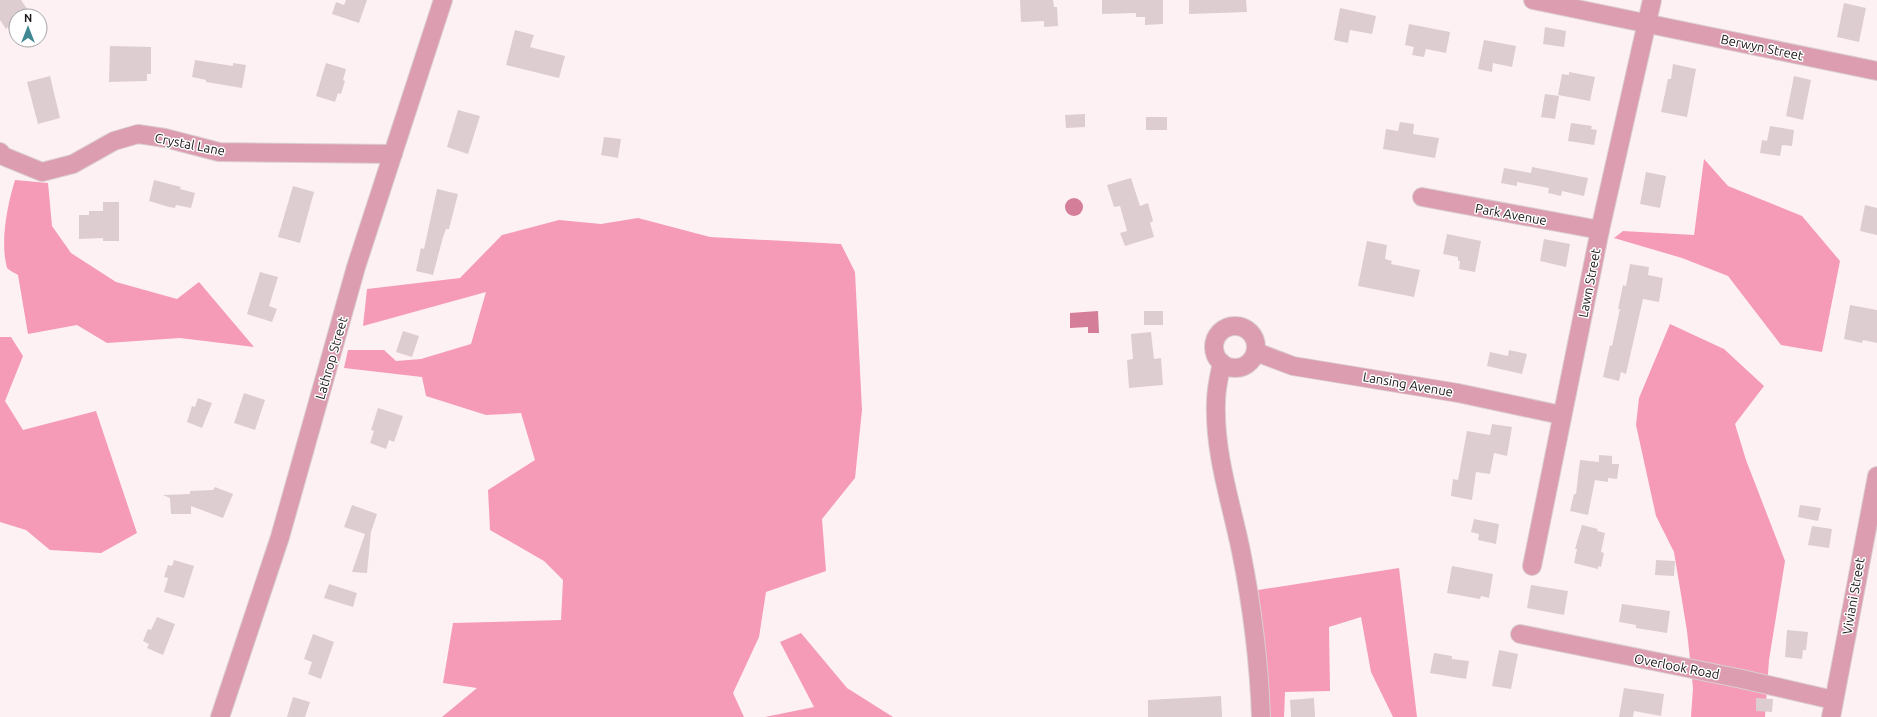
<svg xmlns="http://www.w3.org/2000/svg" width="1877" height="717" font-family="Ubuntu,sans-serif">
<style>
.forest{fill:#f59bb7}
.water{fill:#d57e9a}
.building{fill:#ddcdd1}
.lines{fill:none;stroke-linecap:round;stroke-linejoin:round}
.minor-casing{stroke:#daced1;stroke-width:20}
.minor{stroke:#dc9db0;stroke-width:18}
.labels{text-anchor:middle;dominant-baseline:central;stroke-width:3;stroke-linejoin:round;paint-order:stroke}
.street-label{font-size:13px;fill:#1b1617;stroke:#fff}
</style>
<rect width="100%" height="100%" fill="#fef1f4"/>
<g class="forest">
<path d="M 1704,159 L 1728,186 L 1802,216 L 1840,261 L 1822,352 L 1781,345 L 1728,276 L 1682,258 L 1614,238 L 1623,231 L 1694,235 Z"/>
<path d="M 15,180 L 48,183 L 52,226 L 71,253 L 116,282 L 177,299 L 199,282 L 254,347 L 180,338 L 107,343 L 77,325 L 28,334 L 18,275 C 15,273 10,271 7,268 C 0,242 7,206 15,180 Z"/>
<path d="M 638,218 L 710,237 L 841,244 L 855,272 L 862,410 L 855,478 L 822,519 L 826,571 L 766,592 L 759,637 L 733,693 L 744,717 L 442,717 L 477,688 L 443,683 L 453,623 L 561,620 L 563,580 L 544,561 L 490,530 L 488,490 L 535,460 L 521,413 L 486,415 L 426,396 L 422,377 L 344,368 L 348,350 L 384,350 L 396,361 L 421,359 L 471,344 L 486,292 L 363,326 L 367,289 L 460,278 L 502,235 L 559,220 L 601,224 Z"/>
<path d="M 1670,324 L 1724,349 L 1764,386 L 1735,424 L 1746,460 L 1785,561 L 1769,660 L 1765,717 L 1691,717 L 1693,688 L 1687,631 L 1674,552 L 1656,516 L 1636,425 L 1639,398 Z"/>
<path d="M 0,337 L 11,337 L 23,356 L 5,401 L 23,430 L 96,411 L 137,533 L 101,553 L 50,550 L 26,530 L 0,522 Z"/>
<path d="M 1399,568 L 1417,717 L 1393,717 L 1371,672 L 1361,617 L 1329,627 L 1330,691 L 1285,692 L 1284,717 L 1269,717 L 1258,590 Z"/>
<path d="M 801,633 L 847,688 L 893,717 L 765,717 L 814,707 L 780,642 Z"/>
</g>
<g class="water">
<circle cx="1074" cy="207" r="9"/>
<path d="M 1098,311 L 1099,333 L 1088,333 L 1088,327 L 1070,328 L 1070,313 Z"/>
</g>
<g class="building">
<path d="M 0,0 L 21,0 L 32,16 L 16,16 L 16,38 L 8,27 L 6,29 L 0,20 Z"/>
<path d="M 346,0 L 367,0 L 359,23 L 332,14 L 336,2 L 344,5 Z"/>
<path d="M 1020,0 L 1053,0 L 1054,7 L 1057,7 L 1058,26 L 1044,27 L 1044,21 L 1021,22 Z"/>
<path d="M 1102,0 L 1163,0 L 1163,24 L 1145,25 L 1145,17 L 1136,17 L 1136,13 L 1102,14 Z"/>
<path d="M 1189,0 L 1246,0 L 1247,12 L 1189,14 Z"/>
<path d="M 1844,3 L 1866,8 L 1859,42 L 1837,37 Z"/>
<path d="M 1340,8 L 1376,16 L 1372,34 L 1350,30 L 1348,43 L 1334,40 Z"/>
<path d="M 1409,24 L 1450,32 L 1446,53 L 1426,49 L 1424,57 L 1412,55 L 1414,47 L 1405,45 Z"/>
<path d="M 1545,27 L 1566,31 L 1564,47 L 1543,44 Z"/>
<path d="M 515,30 L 534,35 L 530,47 L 565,56 L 559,78 L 506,65 Z"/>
<path d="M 1484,40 L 1516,46 L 1512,67 L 1493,63 L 1492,72 L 1478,69 Z"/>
<path d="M 110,46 L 151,47 L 151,74 L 147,74 L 147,81 L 109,82 Z"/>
<path d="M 195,60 L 233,66 L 233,63 L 246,65 L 242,88 L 206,82 L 206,80 L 192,77 Z"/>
<path d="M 326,63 L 346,69 L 343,80 L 345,81 L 341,94 L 338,93 L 335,102 L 316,96 Z"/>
<path d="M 1673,64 L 1696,69 L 1687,117 L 1661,112 L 1668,79 L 1671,79 Z"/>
<path d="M 1569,72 L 1595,77 L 1590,101 L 1558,95 L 1562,74 L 1569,75 Z"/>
<path d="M 50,76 L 60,118 L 38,124 L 27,82 Z"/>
<path d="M 1794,76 L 1811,80 L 1803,120 L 1786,116 Z"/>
<path d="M 1545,94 L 1559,96 L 1555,119 L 1541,117 Z"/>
<path d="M 458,110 L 480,116 L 468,154 L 447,147 Z"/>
<path d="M 1085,114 L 1085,127 L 1066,128 L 1065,115 Z"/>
<rect x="1146" y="117" width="21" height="13"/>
<path d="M 1400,122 L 1414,124 L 1413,134 L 1439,138 L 1435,158 L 1383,149 L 1386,129 L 1398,131 Z"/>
<path d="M 1571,123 L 1592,126 L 1591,129 L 1597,130 L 1594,145 L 1568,141 Z"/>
<path d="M 1770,126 L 1794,130 L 1792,146 L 1782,145 L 1780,156 L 1760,153 L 1762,140 L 1767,141 Z"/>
<path d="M 604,137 L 621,139 L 618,158 L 601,155 Z"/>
<path d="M 1532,167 L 1588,178 L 1584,196 L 1562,191 L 1561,196 L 1548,193 L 1549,188 L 1517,182 L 1517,186 L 1501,183 L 1504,168 L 1531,173 Z"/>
<path d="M 1646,172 L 1666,176 L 1660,208 L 1640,204 Z"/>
<path d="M 1131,178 L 1140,206 L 1148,203 L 1153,221 L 1150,223 L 1154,237 L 1125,246 L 1120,233 L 1127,231 L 1120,206 L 1114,207 L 1107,185 Z"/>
<path d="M 154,180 L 181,187 L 180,189 L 195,193 L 191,208 L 176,205 L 175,208 L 169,207 L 149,201 Z"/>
<path d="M 293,186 L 314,192 L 300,243 L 278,237 Z"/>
<path d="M 437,189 L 458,194 L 449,229 L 446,229 L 443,237 L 433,275 L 416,271 L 421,248 L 424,249 Z"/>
<path d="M 103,202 L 119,202 L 119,241 L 103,241 L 103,238 L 79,239 L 79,215 L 89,215 L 89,211 L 103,211 Z"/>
<path d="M 1865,205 L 1877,208 L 1877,235 L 1860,231 Z"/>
<path d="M 1447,234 L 1481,241 L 1475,272 L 1459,269 L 1460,261 L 1458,261 L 1458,257 L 1443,254 Z"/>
<path d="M 1544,239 L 1570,244 L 1566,267 L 1540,261 Z"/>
<path d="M 1367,241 L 1387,245 L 1385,259 L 1392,261 L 1391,264 L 1420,270 L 1414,297 L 1358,286 Z"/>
<path d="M 1630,264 L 1649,267 L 1648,275 L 1663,278 L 1659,302 L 1643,299 L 1626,374 L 1621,372 L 1619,381 L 1603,377 L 1610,345 L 1612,346 L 1620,309 L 1618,309 L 1623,285 L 1626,286 Z"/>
<path d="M 260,272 L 278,277 L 269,306 L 277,309 L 272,322 L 247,314 Z"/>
<path d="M 1850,305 L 1877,310 L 1877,343 L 1863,340 L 1862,343 L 1844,339 Z"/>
<rect x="1144" y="311" width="19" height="14"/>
<path d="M 403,331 L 419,336 L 412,357 L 396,352 Z"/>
<path d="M 1151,332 L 1154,359 L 1161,358 L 1163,385 L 1129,388 L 1127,360 L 1133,359 L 1131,334 Z"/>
<path d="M 1509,350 L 1527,354 L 1522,374 L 1487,366 L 1490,352 L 1508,356 Z"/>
<path d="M 244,393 L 265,400 L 255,430 L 234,423 Z"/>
<path d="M 198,398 L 212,403 L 202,428 L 187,422 L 192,406 L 195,407 Z"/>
<path d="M 378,408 L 403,416 L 394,442 L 389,440 L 386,449 L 370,443 L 374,431 L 371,430 Z"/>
<path d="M 1492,424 L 1512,427 L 1507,456 L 1494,453 L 1490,474 L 1476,472 L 1472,500 L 1451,496 L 1453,479 L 1458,480 L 1467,431 L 1490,435 Z"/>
<path d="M 1599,455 L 1612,456 L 1612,464 L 1619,464 L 1617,479 L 1608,478 L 1608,482 L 1595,480 L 1588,515 L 1570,511 L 1574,494 L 1576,494 L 1580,460 L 1599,462 Z"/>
<path d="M 215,487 L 233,494 L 223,518 L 191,506 L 191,514 L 171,514 L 170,498 L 163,495 L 190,494 L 190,491 L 213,490 Z"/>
<path d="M 352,505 L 377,514 L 371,532 L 367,573 L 352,572 L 365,534 L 344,527 Z"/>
<path d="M 1800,505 L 1821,508 L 1818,521 L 1798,517 Z"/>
<path d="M 1474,519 L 1499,524 L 1496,544 L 1478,540 L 1479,534 L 1471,532 Z"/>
<path d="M 1582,525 L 1598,529 L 1597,531 L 1605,533 L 1601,552 L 1604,553 L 1601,567 L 1598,566 L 1598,569 L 1574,563 L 1577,549 L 1575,549 Z"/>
<path d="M 1812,526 L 1832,529 L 1829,548 L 1808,545 Z"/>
<path d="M 174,560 L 194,566 L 184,598 L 164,592 L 168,578 L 164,577 L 168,565 L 172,566 Z"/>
<path d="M 1656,560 L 1675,561 L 1674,576 L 1655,575 Z"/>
<path d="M 1452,566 L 1493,574 L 1489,598 L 1481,596 L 1480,599 L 1447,593 Z"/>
<path d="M 329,584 L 357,593 L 353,607 L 324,598 Z"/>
<path d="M 1531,585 L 1568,591 L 1564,615 L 1527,608 Z"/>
<path d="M 1622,604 L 1670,611 L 1667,633 L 1636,628 L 1636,625 L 1619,622 Z"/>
<path d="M 157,617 L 175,624 L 163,655 L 147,648 L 149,644 L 143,641 L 148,629 L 151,630 Z"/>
<path d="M 1787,630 L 1808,632 L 1806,650 L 1803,650 L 1802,659 L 1785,657 Z"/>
<path d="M 313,634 L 334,642 L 321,679 L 308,674 L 312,662 L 304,659 Z"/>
<path d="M 1499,650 L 1518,654 L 1511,689 L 1492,686 Z"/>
<path d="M 1434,653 L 1452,656 L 1452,659 L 1469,661 L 1466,679 L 1430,673 Z"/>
<path d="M 1624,688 L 1664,694 L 1661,716 L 1634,711 L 1633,717 L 1619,717 Z"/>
<path d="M 1221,696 L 1222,717 L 1148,717 L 1148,700 Z"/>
<path d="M 293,697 L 310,702 L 305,717 L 287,717 Z"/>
<path d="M 1314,698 L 1315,717 L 1291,717 L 1290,700 Z"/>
<path d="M 1756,698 L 1773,699 L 1772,712 L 1756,711 Z"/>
</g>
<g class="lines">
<defs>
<g id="minor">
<path d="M 1533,0 L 1877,71"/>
<path d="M 0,152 L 3,156 L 42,172 L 73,164 L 114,141 L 138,134 L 165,138 L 219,152 L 393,154"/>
<path d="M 1422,197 L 1600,230"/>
<circle cx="1235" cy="347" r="21"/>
<path d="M 1256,352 L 1293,366 L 1458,393 L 1561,415"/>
<path d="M 1222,363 C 1219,376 1216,389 1216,402 C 1214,453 1231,502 1241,551 C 1252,606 1259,661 1261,717"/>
<path d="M 1532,566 L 1600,230 L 1652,0"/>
<path d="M 1520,634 L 1742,679 L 1833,700"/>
<path d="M 220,717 L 280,537 L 356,267 L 443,0"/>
<path d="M 1831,717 L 1877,476"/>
</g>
</defs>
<use href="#minor" class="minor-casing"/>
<use href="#minor" class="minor"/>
</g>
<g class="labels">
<g class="street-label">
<text transform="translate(1762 47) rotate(12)">Berwyn Street</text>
<text transform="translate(190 144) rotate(11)">Crystal Lane</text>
<text transform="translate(1511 214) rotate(10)">Park Avenue</text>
<text transform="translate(1589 283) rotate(-79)">Lawn Street</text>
<text transform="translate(331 358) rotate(-74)">Lathrop Street</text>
<text transform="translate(1408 384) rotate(10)">Lansing Avenue</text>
<text transform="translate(1853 596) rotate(-80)">Viviani Street</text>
<text transform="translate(1677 666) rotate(11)">Overlook Road</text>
</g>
</g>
<g transform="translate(28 28)"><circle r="19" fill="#ffffff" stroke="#a4a2a2"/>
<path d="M0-3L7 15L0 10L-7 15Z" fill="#428893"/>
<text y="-6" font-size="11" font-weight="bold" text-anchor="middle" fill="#1b1617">N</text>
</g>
</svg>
